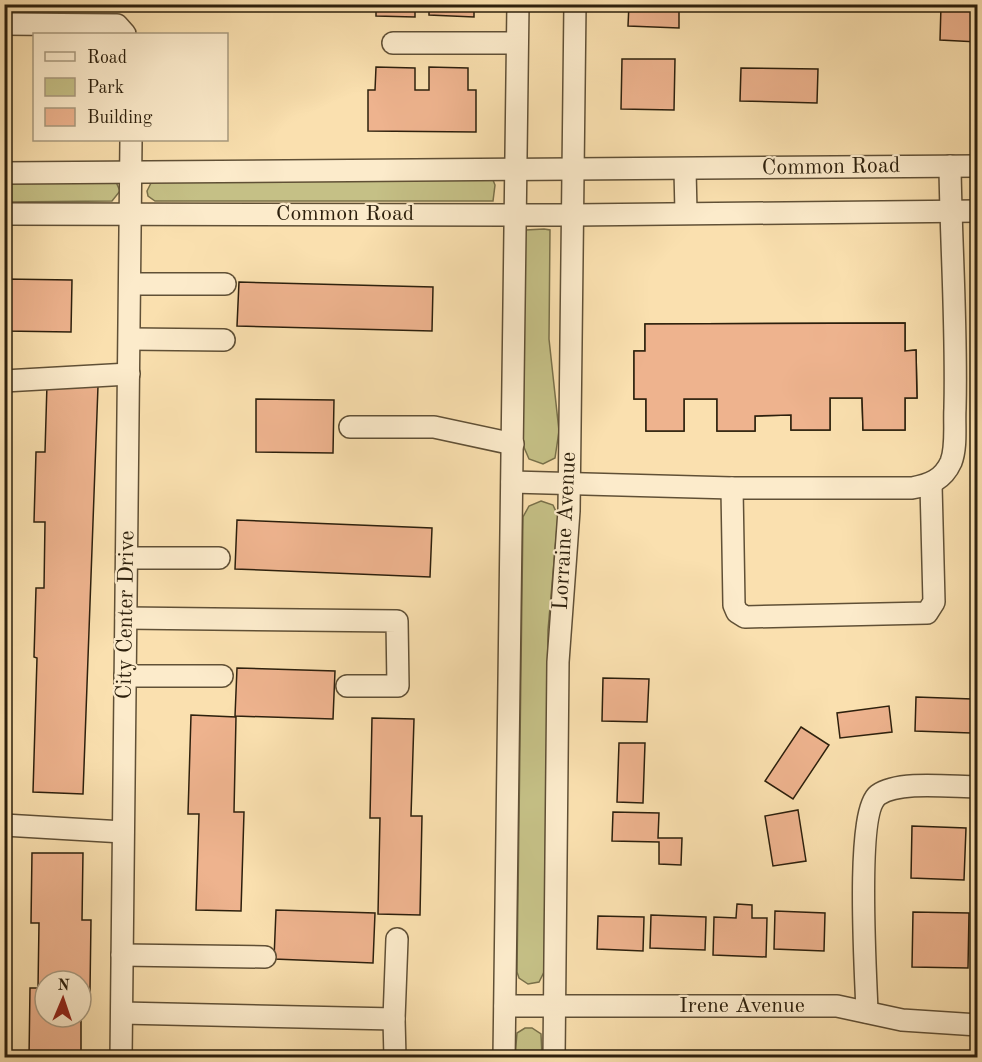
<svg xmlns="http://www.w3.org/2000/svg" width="982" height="1062" font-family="'Old Standard TT',serif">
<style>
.green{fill:#c5c086;stroke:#79704a;stroke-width:1.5}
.building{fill:#eeb38e;stroke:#2d200d;stroke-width:1.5;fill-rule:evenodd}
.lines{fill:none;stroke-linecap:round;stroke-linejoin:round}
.minor-casing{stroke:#605036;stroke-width:24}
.minor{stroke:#fcebcb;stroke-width:21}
.labels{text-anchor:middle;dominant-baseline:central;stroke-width:4.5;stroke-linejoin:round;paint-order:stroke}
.street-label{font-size:22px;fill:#2d200d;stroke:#fcebcb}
</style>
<rect width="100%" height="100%" fill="#fae0af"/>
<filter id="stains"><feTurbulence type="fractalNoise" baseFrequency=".00333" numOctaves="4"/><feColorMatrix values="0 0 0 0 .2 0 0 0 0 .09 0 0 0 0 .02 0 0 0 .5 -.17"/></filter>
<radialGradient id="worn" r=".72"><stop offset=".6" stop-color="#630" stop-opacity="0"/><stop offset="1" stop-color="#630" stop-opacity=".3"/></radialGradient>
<g class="green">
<path d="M 493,180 L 495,185 L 493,201 L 155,201 L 148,196 L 147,191 L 151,183 L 156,181 Z"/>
<path d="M 4,181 L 116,182 L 120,191 L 112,201 L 5,202 Z"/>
<path d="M 544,229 L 550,230 L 549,339 L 559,431 L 555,458 L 543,464 L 529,459 L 523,445 L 525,236 L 526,230 Z"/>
<path d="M 541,501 L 553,505 L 558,516 L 548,630 L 544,972 L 539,982 L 528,984 L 519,978 L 517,972 L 523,517 L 529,506 Z"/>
<path d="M 525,1028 L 532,1028 L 541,1034 L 542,1057 L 515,1057 L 517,1033 Z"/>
</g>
<g class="building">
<path d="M 376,4 L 415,4 L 415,17 L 376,16 Z"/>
<path d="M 429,4 L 474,4 L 474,17 L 429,15 Z"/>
<path d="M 629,4 L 679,4 L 679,28 L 628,26 Z"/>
<path d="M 941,6 L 978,8 L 978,42 L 940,40 Z"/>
<path d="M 622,59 L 675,59 L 674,110 L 621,109 Z"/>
<path d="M 376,67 L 415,68 L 415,90 L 429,90 L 429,67 L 468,68 L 468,90 L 476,90 L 476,132 L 368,131 L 368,90 L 375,90 Z"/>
<path d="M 741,68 L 818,69 L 817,103 L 740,101 Z"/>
<path d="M 4,279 L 72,280 L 71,332 L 4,331 Z"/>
<path d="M 239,282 L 433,287 L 432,331 L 237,326 Z"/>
<path d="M 905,323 L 905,351 L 916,350 L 917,398 L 905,398 L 905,430 L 863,430 L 862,398 L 830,398 L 830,430 L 791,430 L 791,415 L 755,416 L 755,431 L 717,431 L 717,399 L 684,399 L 684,431 L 646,431 L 646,399 L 634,399 L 634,351 L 645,351 L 645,324 ZM 684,358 L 694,358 L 694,391 L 684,391 ZM 758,358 L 758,391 L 744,391 L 743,359 ZM 788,358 L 803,358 L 803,390 L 788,390 ZM 852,358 L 863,358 L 863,390 L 852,390 Z"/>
<path d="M 905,323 L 905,351 L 916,350 L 917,398 L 905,398 L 905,430 L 863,430 L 862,398 L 830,398 L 830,430 L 791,430 L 791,415 L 755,416 L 755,431 L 717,431 L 717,399 L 684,399 L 684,431 L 646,431 L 646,399 L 634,399 L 634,351 L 645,351 L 645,324 Z"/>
<path d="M 47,384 L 98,386 L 83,794 L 33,792 L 37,658 L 34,657 L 36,588 L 44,588 L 45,522 L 34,522 L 36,452 L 45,452 Z"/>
<path d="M 256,399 L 334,400 L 333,453 L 256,452 Z"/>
<path d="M 237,520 L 432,528 L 430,577 L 235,569 Z"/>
<path d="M 237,668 L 335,671 L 333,719 L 235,716 Z"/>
<path d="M 603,678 L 649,679 L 647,722 L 602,721 Z"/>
<path d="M 916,697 L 972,699 L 971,733 L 915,731 Z"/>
<path d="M 889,706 L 892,732 L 840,738 L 837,713 Z"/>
<path d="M 191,715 L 236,717 L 234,812 L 244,812 L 241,911 L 196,910 L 199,814 L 188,814 Z"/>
<path d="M 372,718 L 414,719 L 411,816 L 422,816 L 420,915 L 378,914 L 380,818 L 370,818 Z"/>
<path d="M 801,727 L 829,745 L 793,799 L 765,781 Z"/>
<path d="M 619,743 L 645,743 L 643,803 L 617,802 Z"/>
<path d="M 798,810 L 806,861 L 773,866 L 765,816 Z"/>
<path d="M 613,812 L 659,813 L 658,838 L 682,838 L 681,865 L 659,864 L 659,842 L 612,841 Z"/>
<path d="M 912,826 L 966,828 L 964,880 L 911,878 Z"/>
<path d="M 32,853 L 83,853 L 82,920 L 91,920 L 90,991 L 81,991 L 81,1057 L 89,1058 L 29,1058 L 30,988 L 38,988 L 39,923 L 31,923 ZM 45,981 L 81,981 L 81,1017 L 45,1017 Z"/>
<path d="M 737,904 L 752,905 L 752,918 L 767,918 L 766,957 L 713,955 L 714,917 L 736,918 Z"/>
<path d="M 276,910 L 375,913 L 373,963 L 274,959 Z"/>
<path d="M 775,911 L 825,913 L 824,951 L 774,949 Z"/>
<path d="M 913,912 L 969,913 L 968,968 L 912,967 Z"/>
<path d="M 651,915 L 706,917 L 705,950 L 650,948 Z"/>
<path d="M 598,916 L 644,917 L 643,951 L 597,949 Z"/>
<path d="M 658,1055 L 706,1056 L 706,1058 L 658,1058 Z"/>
</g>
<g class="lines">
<defs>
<g id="minor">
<path d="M 4,24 L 117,25 L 125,34"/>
<path d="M 393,43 L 517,43"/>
<path d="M 685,170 L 686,212"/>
<path d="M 4,173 L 978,166"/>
<path d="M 4,214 L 573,215 L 978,211"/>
<path d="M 131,284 L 225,284"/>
<path d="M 130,339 L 224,340"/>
<path d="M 4,381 L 129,374"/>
<path d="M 350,427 L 434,427 L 513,444"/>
<path d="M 512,482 L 732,488 L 912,488 C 929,485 943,480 951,462 C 957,447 954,424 955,408 C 957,327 951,246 950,166"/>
<path d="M 732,488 L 734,605 L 737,612 L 745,617 L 927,613 L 934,602 L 931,485"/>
<path d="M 127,558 L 219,558"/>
<path d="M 126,618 L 397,621 L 398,686 L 347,686"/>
<path d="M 125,676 L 222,676"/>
<path d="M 4,825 L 123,832"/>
<path d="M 122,955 L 265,957"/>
<path d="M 505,1006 L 837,1006 L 902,1020 L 978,1025"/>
<path d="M 867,1012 C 866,977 855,813 878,795 C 899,780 952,787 978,787"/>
<path d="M 122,1013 L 394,1019 L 397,939"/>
<path d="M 394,1019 L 395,1058"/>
<path d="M 121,1058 L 131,140"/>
<path d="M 504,1058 L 518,4"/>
<path d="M 554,1058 L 558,662 L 569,511 L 575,4"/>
</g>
</defs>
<use href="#minor" class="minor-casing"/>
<use href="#minor" class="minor"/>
</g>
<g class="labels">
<g class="street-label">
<text transform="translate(831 167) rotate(-1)">Common Road</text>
<text x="345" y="214">Common Road</text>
<text transform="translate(565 531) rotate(-87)">Lorraine Avenue</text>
<text transform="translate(126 615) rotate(-89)">City Center Drive</text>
<text x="742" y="1006">Irene Avenue</text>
</g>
</g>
<rect width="982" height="1062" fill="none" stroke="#fae0af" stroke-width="24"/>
<rect x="6" y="6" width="970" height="1050" fill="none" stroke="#2d200d" stroke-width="3"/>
<rect x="12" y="12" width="958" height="1038" fill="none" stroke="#2d200d" stroke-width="1.5"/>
<rect x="33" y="33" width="195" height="108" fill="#fcebcb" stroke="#a99a7f" stroke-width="1.5"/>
<rect x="45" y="52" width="30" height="9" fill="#fcebcb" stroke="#a99a7f" stroke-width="1.5"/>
<text x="87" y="63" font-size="18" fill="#2d200d">Road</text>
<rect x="45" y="78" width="30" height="18" fill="#c5c086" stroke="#a99a7f" stroke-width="1.5"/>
<text x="87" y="93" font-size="18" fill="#2d200d">Park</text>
<rect x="45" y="108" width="30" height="18" fill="#eeb38e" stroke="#a99a7f" stroke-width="1.5"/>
<text x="87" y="123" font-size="18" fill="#2d200d">Building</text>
<g transform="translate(63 999) rotate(2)"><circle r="28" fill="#fcebcb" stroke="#a99a7f" stroke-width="1.5"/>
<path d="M0-4.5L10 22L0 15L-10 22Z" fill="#8f2418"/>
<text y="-9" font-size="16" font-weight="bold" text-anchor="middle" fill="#2d200d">N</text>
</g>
<rect width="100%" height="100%" filter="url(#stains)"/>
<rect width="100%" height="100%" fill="url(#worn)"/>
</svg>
